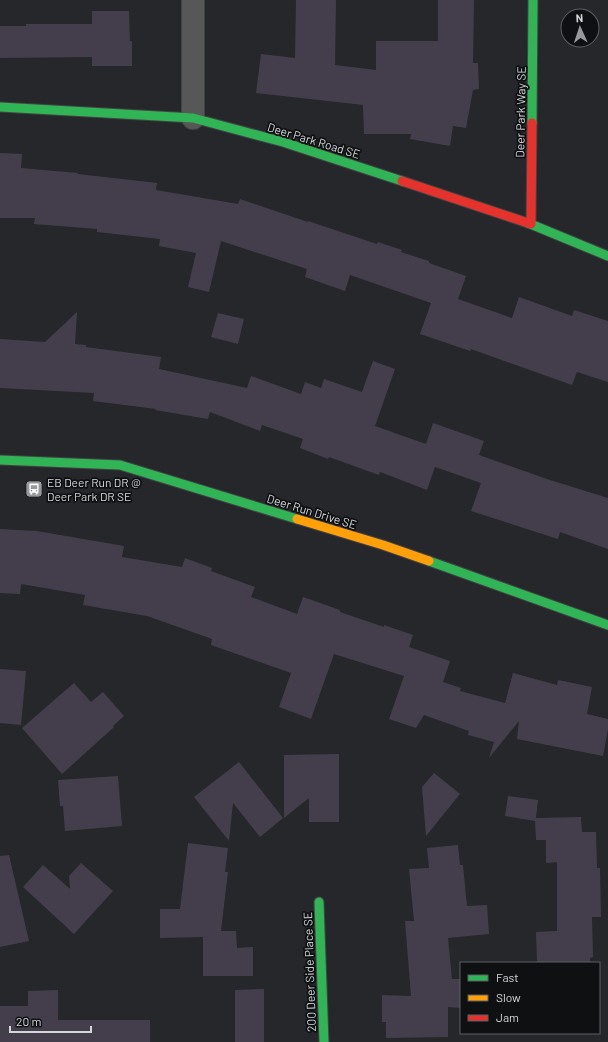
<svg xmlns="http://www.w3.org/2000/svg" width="608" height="1042" font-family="Barlow,sans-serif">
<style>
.building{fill:#443e4c}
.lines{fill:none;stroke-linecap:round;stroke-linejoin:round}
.street-casing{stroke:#424345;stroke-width:24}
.fast-casing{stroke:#424345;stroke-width:11}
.slow-casing{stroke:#424345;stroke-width:11}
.jam-casing{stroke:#424345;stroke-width:11}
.street{stroke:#575757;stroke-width:22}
.fast{stroke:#30b455;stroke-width:9}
.slow{stroke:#ff9f0a;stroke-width:9}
.jam{stroke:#e5322d;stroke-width:9}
.labels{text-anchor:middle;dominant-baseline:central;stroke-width:3.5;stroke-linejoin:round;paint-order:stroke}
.street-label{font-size:12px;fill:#d4d7da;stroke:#0e1012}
.poi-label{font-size:12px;fill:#d4d7da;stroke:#0e1012;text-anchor:start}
</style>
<rect width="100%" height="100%" fill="#25272a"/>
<g class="building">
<path d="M 296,0 L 336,0 L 335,65 L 376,70 L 376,41 L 438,41 L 438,0 L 474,0 L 473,63 L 478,63 L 479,89 L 473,90 L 466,128 L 453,126 L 450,146 L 410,139 L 411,134 L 364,134 L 363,105 L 256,93 L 261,54 L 295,58 Z"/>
<path d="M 92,11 L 129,11 L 130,41 L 132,41 L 132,66 L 92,66 L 92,57 L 0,58 L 0,26 L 26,26 L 26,24 L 92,24 Z"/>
<path d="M 0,153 L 22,154 L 21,168 L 78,173 L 78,174 L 157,183 L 156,190 L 238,204 L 240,199 L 308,222 L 308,221 L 377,244 L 378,242 L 402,250 L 401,252 L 429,261 L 429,263 L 466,276 L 458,299 L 512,318 L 519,297 L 572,316 L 574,310 L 608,321 L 608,382 L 577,372 L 572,385 L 471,349 L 470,351 L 420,334 L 431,303 L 350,275 L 345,291 L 305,277 L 307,269 L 221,241 L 209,292 L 188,287 L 196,253 L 159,246 L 160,239 L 97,232 L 97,229 L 34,224 L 35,218 L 0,218 Z"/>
<path d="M 77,312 L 75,344 L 86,345 L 86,347 L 161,357 L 159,369 L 247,388 L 251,376 L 301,394 L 305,382 L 321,388 L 324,379 L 362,392 L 373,361 L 395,369 L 375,426 L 426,444 L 433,423 L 484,441 L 479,455 L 547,479 L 608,498 L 608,549 L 560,532 L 558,539 L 471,511 L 481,483 L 435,467 L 427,490 L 380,472 L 379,475 L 329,457 L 328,459 L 300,448 L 303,439 L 262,425 L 260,431 L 210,412 L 208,419 L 155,410 L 156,409 L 93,401 L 94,393 L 0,388 L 0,339 L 45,342 Z"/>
<path d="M 218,313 L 244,319 L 238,344 L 211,337 Z"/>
<path d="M 0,529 L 37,531 L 124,546 L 122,557 L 182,567 L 185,558 L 212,568 L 211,571 L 255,587 L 251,597 L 297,614 L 303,597 L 340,610 L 340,612 L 384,627 L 384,625 L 413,635 L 409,647 L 450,661 L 443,682 L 461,688 L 460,691 L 505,703 L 513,673 L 557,685 L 558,680 L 592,687 L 587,714 L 608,719 L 608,729 L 603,756 L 517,739 L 519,721 L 489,758 L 494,742 L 468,735 L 469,731 L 424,715 L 416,728 L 389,719 L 404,676 L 334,654 L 311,719 L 279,707 L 291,673 L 211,645 L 212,639 L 147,616 L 83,605 L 85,595 L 21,584 L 20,594 L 0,593 Z"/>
<path d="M 0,669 L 26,671 L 21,725 L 0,723 Z"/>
<path d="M 74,683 L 91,702 L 103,692 L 124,716 L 113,726 L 114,727 L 62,774 L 22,728 Z"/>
<path d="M 339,754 L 339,822 L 309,822 L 309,798 L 284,818 L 284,755 Z"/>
<path d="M 239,762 L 283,818 L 260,837 L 233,803 L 229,841 L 194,797 Z"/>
<path d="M 434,773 L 460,794 L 426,836 L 422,787 Z"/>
<path d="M 118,776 L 122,826 L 65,831 L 63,806 L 60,806 L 58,780 Z"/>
<path d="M 508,796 L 538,800 L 536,818 L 581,817 L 582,832 L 596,832 L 597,868 L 600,868 L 601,917 L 592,917 L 593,957 L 590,958 L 590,963 L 537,963 L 536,932 L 557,931 L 557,862 L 546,863 L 546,840 L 536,840 L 535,821 L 505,816 Z"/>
<path d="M 188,843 L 228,848 L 225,872 L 228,872 L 221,931 L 236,931 L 237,948 L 253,947 L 253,976 L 203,976 L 203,937 L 160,938 L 160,909 L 180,909 Z"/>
<path d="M 458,845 L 460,865 L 463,865 L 467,906 L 487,905 L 489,934 L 448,938 L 452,979 L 461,979 L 461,1008 L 448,1007 L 448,1037 L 386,1038 L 386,1022 L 382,1022 L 382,995 L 411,996 L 405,921 L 414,921 L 409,869 L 429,868 L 427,848 Z"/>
<path d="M 9,855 L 29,941 L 0,947 L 0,856 Z"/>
<path d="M 81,863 L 113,891 L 74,934 L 23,887 L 43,865 L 70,889 L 69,876 Z"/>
<path d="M 264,989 L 264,1042 L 235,1042 L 235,990 Z"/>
<path d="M 58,990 L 58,1020 L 150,1020 L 150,1042 L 0,1042 L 0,1006 L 28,1006 L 28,991 Z"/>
</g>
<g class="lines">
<defs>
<path id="street" d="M 193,118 L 193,0"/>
<g id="fast">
<path d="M 0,107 L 193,118 L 283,142 L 402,181"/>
<path d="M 532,123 L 533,0"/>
<path d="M 528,223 L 608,256"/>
<path d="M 0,460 L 120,465 L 297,519"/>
<path d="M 429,561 L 608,625"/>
<path d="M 319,902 L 324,1042"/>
</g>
<path id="slow" d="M 297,519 L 383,545 L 429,561"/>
<g id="jam">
<path d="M 402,181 L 528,223"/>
<path d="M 531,224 L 532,123"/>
</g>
</defs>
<use href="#street" class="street-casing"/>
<use href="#fast" class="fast-casing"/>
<use href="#slow" class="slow-casing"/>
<use href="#jam" class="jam-casing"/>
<use href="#street" class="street"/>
<use href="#fast" class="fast"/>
<use href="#slow" class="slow"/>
<use href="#jam" class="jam"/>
</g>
<defs>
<symbol id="bus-square" viewBox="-11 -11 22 22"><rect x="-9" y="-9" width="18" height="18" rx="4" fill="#97999c" stroke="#0e1012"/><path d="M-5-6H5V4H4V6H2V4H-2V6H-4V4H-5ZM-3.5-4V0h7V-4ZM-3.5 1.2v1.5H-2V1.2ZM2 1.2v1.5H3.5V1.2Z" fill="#fff"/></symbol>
</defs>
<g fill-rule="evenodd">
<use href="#bus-square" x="24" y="479" width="20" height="20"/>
</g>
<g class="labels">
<g class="street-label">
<text transform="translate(520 112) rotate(-89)">Deer Park Way SE</text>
<text transform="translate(314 140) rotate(17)">Deer Park Road SE</text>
<text transform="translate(312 511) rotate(17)">Deer Run Drive SE</text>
<text transform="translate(309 972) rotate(-92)">200 Deer Side Place SE</text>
</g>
<g class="poi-label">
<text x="47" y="482">EB Deer Run DR @<tspan x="47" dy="14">Deer Park DR SE</tspan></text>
</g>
</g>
<rect x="460" y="962" width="140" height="72" fill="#0e1012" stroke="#5d6062"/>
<rect x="468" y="975" width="20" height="6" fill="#30b455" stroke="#5d6062"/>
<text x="496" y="982" font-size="12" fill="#d4d7da">Fast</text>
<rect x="468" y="995" width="20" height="6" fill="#ff9f0a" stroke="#5d6062"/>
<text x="496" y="1002" font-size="12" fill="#d4d7da">Slow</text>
<rect x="468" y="1015" width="20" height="6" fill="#e5322d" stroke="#5d6062"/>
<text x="496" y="1022" font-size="12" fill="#d4d7da">Jam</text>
<g transform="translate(580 28) rotate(357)"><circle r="19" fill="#0e1012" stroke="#5d6062"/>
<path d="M0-3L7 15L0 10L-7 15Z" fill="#97999c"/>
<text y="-6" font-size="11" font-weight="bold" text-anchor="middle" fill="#d4d7da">N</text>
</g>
<path d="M10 1026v6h81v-6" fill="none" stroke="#d4d7da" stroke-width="2"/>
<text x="16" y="1026" font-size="12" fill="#d4d7da" stroke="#0e1012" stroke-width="3" paint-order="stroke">20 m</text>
</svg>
